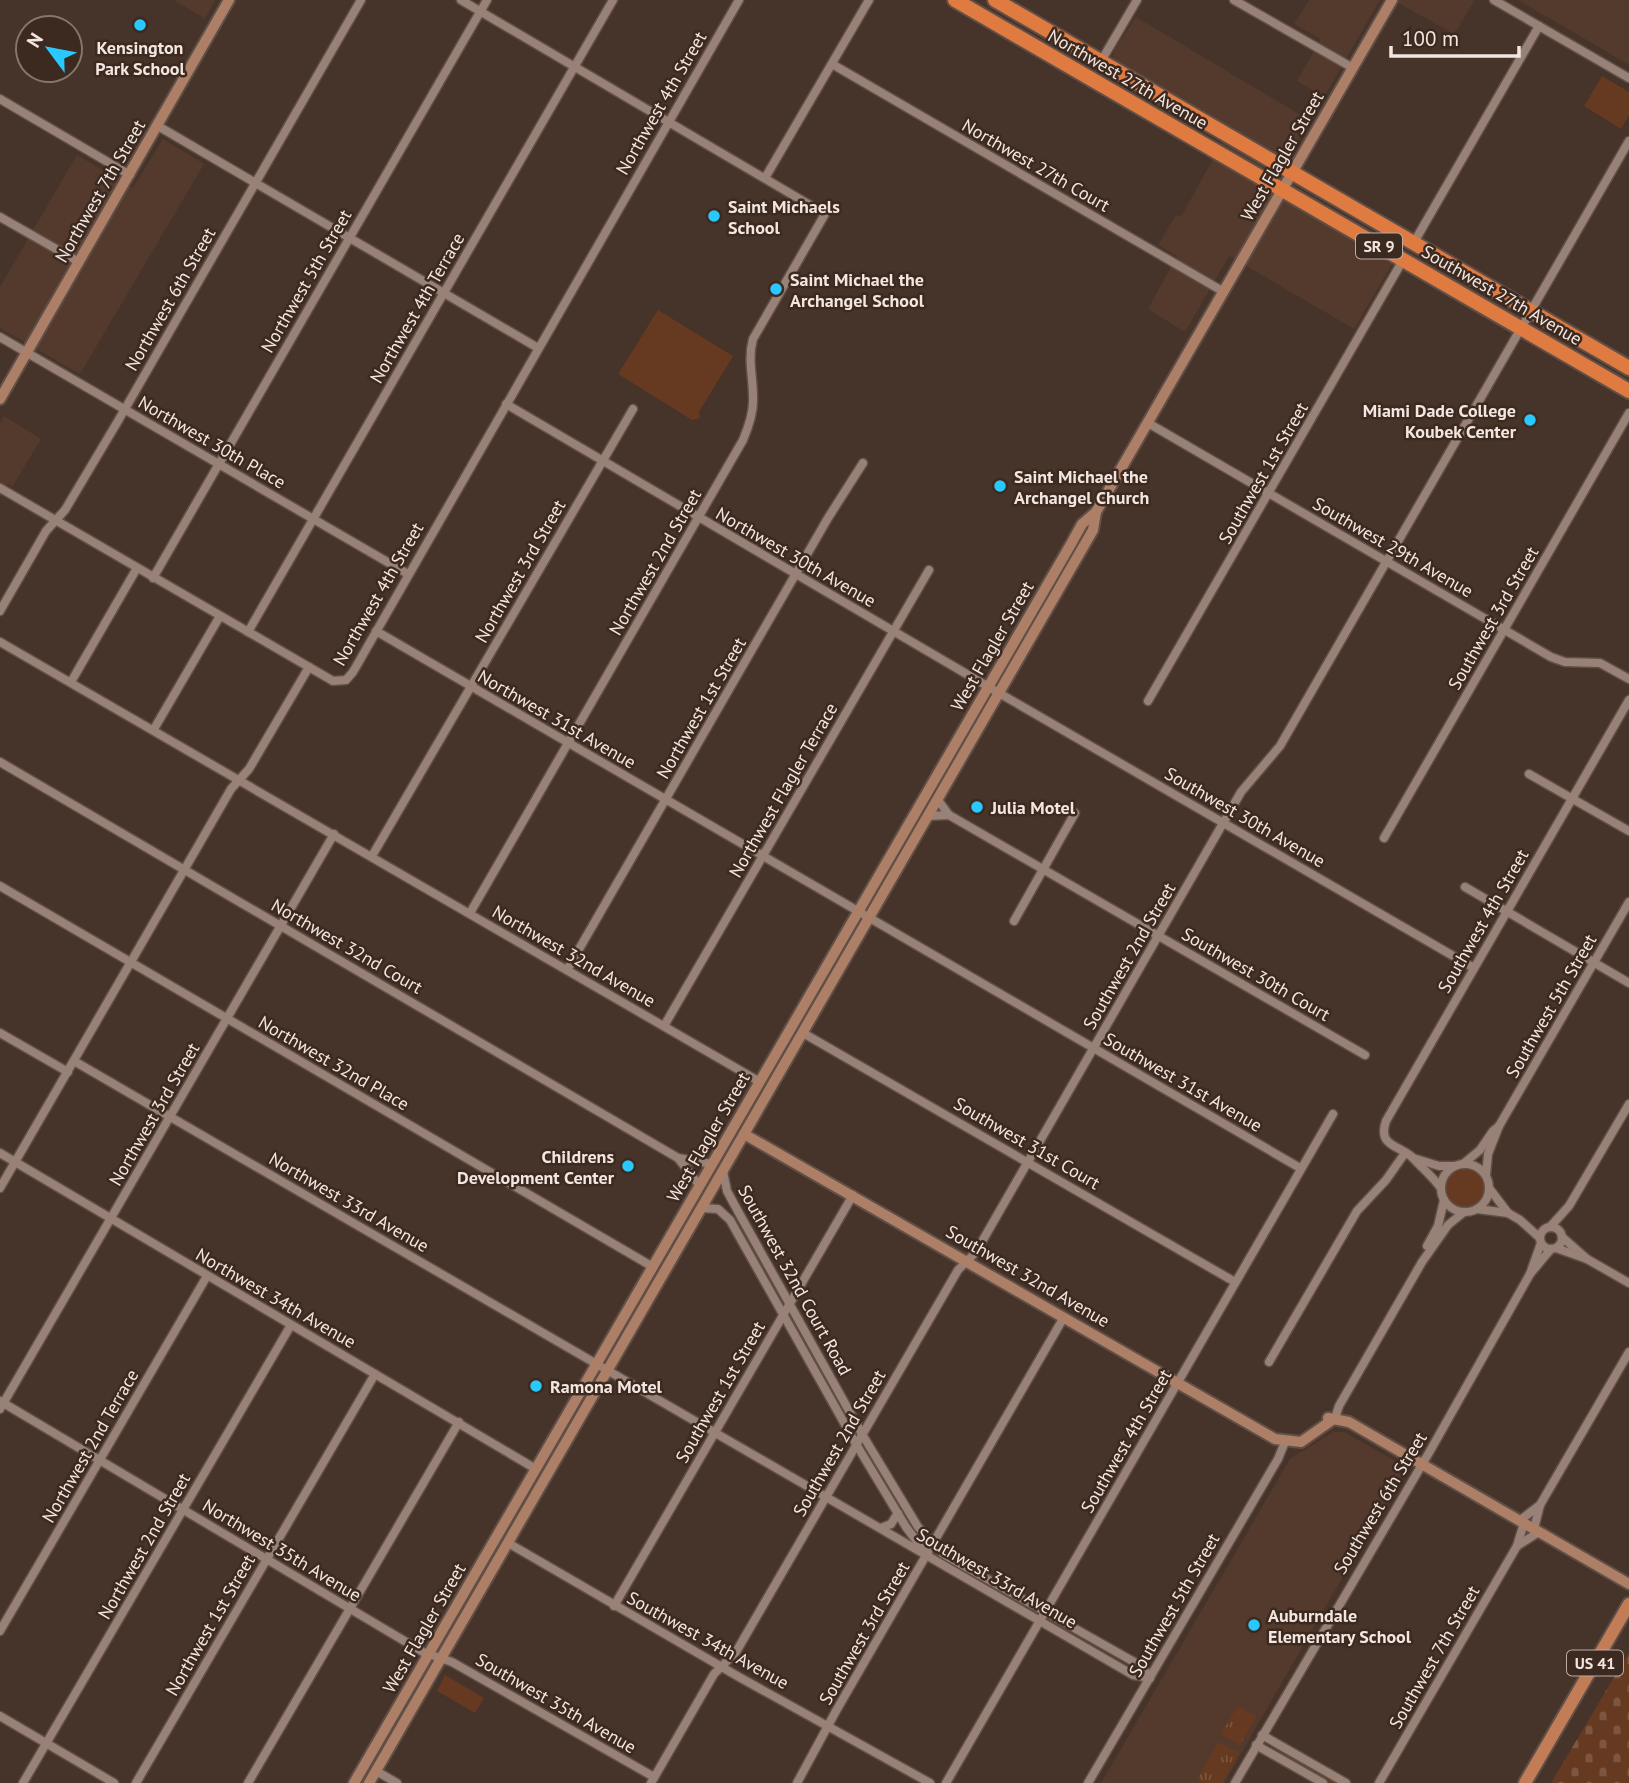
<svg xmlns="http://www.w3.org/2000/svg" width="1629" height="1783" font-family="'PT Sans',sans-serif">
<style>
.built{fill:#543a2d}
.grass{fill:#663921}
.cemetery{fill:url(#cemetery-stones)}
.park{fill:url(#park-tufts)}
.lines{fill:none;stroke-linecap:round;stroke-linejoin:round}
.street-casing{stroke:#604f47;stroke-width:11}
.secondary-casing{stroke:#604f47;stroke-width:14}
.primary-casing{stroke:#604f47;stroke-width:16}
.highway-casing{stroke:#604f47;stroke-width:18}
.street{stroke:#988176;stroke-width:8}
.secondary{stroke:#ad7f66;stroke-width:10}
.primary{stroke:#c37d56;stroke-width:12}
.highway{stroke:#df7a41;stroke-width:14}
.poi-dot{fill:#29c8ff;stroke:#3c291f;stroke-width:2.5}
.labels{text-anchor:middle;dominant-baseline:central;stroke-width:5;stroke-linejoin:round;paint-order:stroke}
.shield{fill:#3c291f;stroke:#bcada6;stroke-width:2}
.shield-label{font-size:16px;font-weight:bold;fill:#f3e6e0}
.poi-label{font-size:18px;font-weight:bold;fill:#f3e6e0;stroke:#3c291f;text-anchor:start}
.street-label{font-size:18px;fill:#f3e6e0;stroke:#3c291f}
</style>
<defs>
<pattern id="cemetery-stones" width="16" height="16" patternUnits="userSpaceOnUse" patternTransform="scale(1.75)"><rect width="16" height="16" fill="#663921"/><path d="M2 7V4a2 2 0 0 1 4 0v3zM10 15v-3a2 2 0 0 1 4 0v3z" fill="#7c5641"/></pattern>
<pattern id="park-tufts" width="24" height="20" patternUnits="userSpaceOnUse" patternTransform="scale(1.75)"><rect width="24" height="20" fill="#663921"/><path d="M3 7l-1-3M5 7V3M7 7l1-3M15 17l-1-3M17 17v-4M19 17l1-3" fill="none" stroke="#7c5641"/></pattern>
</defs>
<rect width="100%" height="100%" fill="#463329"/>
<g class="built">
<path d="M 174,0 L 215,0 L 205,19 Z"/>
<path d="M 1309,0 L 1380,0 L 1324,97 L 1297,81 L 1321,39 L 1294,24 Z"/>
<path d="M 1393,0 L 1475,0 L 1454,34 Z"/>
<path d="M 1518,0 L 1629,0 L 1629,65 L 1575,33 Z"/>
<path d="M 1136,17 L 1309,120 L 1269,191 L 1392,264 L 1354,329 L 1229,256 L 1185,332 L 1148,309 L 1177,256 L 1158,245 L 1176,215 L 1181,217 L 1230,128 L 1112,60 L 1115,49 Z"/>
<path d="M 163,139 L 204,164 L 80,374 L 0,328 L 0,287 L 77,155 L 133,188 Z"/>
<path d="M 4,416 L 41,439 L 12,487 L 8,484 L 0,497 L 0,423 Z"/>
<path d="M 1333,1432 L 1344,1432 L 1406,1467 L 1224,1783 L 1101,1783 L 1290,1459 Z"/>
</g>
<g class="grass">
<path d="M 1602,76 L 1629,92 L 1629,115 L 1621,129 L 1584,106 Z"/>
<path d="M 658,310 L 733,356 L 699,412 L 700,418 L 692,420 L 618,374 Z"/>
<circle cx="1465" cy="1187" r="20"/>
<path d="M 445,1675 L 484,1698 L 475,1713 L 437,1691 Z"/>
<path d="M 1282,1751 L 1338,1783 L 1330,1783 L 1280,1754 Z"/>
</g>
<path class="cemetery" d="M 1629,1652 L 1629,1783 L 1551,1783 Z"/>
<g class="park">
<path d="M 1238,1706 L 1256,1717 L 1240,1745 L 1221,1734 Z"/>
<path d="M 1219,1742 L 1239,1753 L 1222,1783 L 1204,1783 L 1197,1779 Z"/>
</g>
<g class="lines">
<defs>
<g id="street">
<path d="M 461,0 L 825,214 L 753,339 C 747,360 754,380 753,402 C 753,415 748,428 743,440 L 470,913"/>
<path d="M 1234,0 L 1353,68"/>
<path d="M 1494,0 L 1629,78"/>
<path d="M 1100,63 L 1137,0"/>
<path d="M 832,64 L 1224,292"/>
<path d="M 0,99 L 130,175"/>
<path d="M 158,126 L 538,348"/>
<path d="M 765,178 L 869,0"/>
<path d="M 0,217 L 79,262"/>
<path d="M 1413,244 L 1539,26"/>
<path d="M 0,337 L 408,574"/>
<path d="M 506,404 L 999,693 L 1474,968"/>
<path d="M 1148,423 L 1551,657 L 1565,662 L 1600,663 L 1629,679"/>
<path d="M 0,488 L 333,681 L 346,680 L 353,672 L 739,0"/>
<path d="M 153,578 L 487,0"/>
<path d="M 0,611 L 46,531 L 65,510 L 118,421 L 361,0"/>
<path d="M 376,631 L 1300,1168"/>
<path d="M 248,632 L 613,0"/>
<path d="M 0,642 L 760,1082"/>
<path d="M 71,682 L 137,568"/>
<path d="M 1148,701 L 1403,260"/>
<path d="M 154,729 L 220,616"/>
<path d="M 0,762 L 678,1158 L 712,1164"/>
<path d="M 1529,774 L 1629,831"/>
<path d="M 938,800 L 949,815"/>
<path d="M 928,816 L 949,815 L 1365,1055"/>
<path d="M 1384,838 L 1629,413"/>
<path d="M 372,856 L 633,409"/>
<path d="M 0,886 L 653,1267"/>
<path d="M 1465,887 L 1629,983"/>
<path d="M 1014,921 L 1075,813"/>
<path d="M 567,970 L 828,518 L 863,463"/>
<path d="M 664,1026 L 929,570"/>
<path d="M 0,1033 L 68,1072"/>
<path d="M 803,1033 L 1235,1282"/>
<path d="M 74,1061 L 1133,1675 L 1150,1678"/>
<path d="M 0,1153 L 536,1469"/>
<path d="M 678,1158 L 700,1186"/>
<path d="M 1413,1158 L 1439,1166 L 1454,1166"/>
<circle cx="1465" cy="1188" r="24"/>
<path d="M 1463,1164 L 1480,1150 L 1493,1131 L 1499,1126"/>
<path d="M 723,1171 L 727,1191 L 740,1215 L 862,1434 L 918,1527 L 943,1554 L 1143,1667 L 1150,1678"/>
<path d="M 1486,1175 L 1488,1154 L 1499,1126 L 1629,902"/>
<path d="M 1440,1187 C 1432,1176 1422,1168 1413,1158 C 1400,1145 1377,1147 1386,1121 L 1629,700"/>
<path d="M 0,1188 L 231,789 L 249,769 L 309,667"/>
<path d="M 1489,1188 L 1508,1213 L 1520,1220 L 1540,1238"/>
<path d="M 701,1208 L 718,1209 L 730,1220 L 856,1444 L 906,1527 L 924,1551"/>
<path d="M 1477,1209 L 1508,1213"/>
<path d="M 1550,1227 L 1569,1206 L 1629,1104"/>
<circle cx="1551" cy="1238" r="11"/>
<path d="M 1562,1237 L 1587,1259 L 1629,1283"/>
<path d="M 1427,1246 L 1438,1226 L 1444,1200"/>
<path d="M 1556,1248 L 1587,1259"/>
<path d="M 1530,1274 L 1551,1249"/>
<path d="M 1269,1362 L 1357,1211 L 1386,1180 L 1405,1153"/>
<path d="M 0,1401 L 423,1652 L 452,1662 L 654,1777"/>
<path d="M 0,1409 L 334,834"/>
<path d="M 1335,1418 L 1339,1406 L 1422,1262 L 1448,1225 L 1464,1212"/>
<path d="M 1519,1521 L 1540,1505"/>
<path d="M 881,1528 L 891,1524 L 898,1513"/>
<path d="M 1534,1529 L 1540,1505 L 1629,1352"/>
<path d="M 508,1543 L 739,1677 L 930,1783"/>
<path d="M 1517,1546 L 1539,1532"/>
<path d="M 614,1606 L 853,1195"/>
<path d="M 0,1631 L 207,1276"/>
<path d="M 0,1716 L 114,1783"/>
<path d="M 1262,1735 L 1346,1783"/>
<path d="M 1256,1745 L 1323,1783"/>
<path d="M 376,1771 L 397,1783"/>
<path d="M 23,1783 L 291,1325"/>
<path d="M 136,1783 L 375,1374"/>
<path d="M 248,1783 L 459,1422"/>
<path d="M 651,1783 L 714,1674 L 736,1652 L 958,1270 L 976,1252 L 1241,792 L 1280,746 L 1629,141"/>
<path d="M 797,1783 L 836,1711 L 1064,1317"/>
<path d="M 946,1783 L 1333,1114"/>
<path d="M 1088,1783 L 1278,1459 L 1285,1442"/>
<path d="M 1235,1783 L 1430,1451 L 1530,1274 L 1541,1243"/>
<path d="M 1379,1783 L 1517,1546 L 1524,1523"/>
</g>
<g id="secondary">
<path d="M 0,399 L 229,0"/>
<path d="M 744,1134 L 1275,1439 L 1301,1442 L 1335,1418"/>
<path d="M 1328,1418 L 1349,1422 L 1629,1584"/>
<path d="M 354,1783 L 1071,544 L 1082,524 L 1096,512 L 1392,0"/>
<path d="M 369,1783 L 1093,530 L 1096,512"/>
</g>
<path id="primary" d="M 1525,1783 L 1629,1604"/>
<g id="highway">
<path d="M 955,0 L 1629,391"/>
<path d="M 995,0 L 1629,368"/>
</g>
</defs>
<use href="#street" class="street-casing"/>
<use href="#secondary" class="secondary-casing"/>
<use href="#primary" class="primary-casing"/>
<use href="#highway" class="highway-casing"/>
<use href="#street" class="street"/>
<use href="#secondary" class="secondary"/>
<use href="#primary" class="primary"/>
<use href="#highway" class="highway"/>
</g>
<g class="poi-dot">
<circle cx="140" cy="25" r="7"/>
<circle cx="714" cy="216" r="7"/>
<circle cx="776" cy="289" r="7"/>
<circle cx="1530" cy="420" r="7"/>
<circle cx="1000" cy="486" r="7"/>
<circle cx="977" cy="807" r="7"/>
<circle cx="628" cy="1166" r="7"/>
<circle cx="536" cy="1386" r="7"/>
<circle cx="1254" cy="1625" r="7"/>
</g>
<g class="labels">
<g class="shield">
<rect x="1356" y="233.5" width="46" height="25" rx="5"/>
<rect x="1567" y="1650.5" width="56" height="25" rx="5"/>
</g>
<g class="shield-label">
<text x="1379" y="246">SR 9</text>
<text x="1595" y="1663">US 41</text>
</g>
<g class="poi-label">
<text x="140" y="47" text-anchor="middle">Kensington<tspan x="140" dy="21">Park School</tspan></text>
<text x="728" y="206">Saint Michaels<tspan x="728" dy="21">School</tspan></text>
<text x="790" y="279">Saint Michael the<tspan x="790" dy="21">Archangel School</tspan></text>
<text x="1516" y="410" text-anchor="end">Miami Dade College<tspan x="1516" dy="21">Koubek Center</tspan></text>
<text x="1014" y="476">Saint Michael the<tspan x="1014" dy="21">Archangel Church</tspan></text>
<text x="991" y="807">Julia Motel</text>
<text x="614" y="1156" text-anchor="end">Childrens<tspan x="614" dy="21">Development Center</tspan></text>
<text x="550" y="1386">Ramona Motel</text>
<text x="1268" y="1615">Auburndale<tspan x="1268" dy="21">Elementary School</tspan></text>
</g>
<g class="street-label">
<text transform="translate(1128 79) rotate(30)">Northwest 27th Avenue</text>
<text transform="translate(661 103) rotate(-60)">Northwest 4th Street</text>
<text transform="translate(1282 156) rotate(-60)">West Flagler Street</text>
<text transform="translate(1036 165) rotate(30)">Northwest 27th Court</text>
<text transform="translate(100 191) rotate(-60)">Northwest 7th Street</text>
<text transform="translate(306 281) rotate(-60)">Northwest 5th Street</text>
<text transform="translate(1502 295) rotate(30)">Southwest 27th Avenue</text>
<text transform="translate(170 299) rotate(-60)">Northwest 6th Street</text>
<text transform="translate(417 308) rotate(-60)">Northwest 4th Terrace</text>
<text transform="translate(212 442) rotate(30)">Northwest 30th Place</text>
<text transform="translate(1263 473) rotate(-60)">Southwest 1st Street</text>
<text transform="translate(1393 547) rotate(30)">Southwest 29th Avenue</text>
<text transform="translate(796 557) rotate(30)">Northwest 30th Avenue</text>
<text transform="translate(655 562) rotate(-60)">Northwest 2nd Street</text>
<text transform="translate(520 571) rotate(-60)">Northwest 3rd Street</text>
<text transform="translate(378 594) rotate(-60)">Northwest 4th Street</text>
<text transform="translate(1493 618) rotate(-60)">Southwest 3rd Street</text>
<text transform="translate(992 646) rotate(-60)">West Flagler Street</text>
<text transform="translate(701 708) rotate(-60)">Northwest 1st Street</text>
<text transform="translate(557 719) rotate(30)">Northwest 31st Avenue</text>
<text transform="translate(783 790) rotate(-60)">Northwest Flagler Terrace</text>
<text transform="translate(1245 817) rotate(30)">Southwest 30th Avenue</text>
<text transform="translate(1483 921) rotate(-60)">Southwest 4th Street</text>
<text transform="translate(347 946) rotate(30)">Northwest 32nd Court</text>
<text transform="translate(574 956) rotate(30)">Northwest 32nd Avenue</text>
<text transform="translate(1129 956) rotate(-60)">Southwest 2nd Street</text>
<text transform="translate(1256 974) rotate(30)">Southwest 30th Court</text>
<text transform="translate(1551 1006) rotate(-60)">Southwest 5th Street</text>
<text transform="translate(334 1063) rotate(30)">Northwest 32nd Place</text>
<text transform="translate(1183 1082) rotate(30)">Southwest 31st Avenue</text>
<text transform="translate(154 1114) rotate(-60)">Northwest 3rd Street</text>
<text transform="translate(708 1137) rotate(-60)">West Flagler Street</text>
<text transform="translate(1027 1143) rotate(30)">Southwest 31st Court</text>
<text transform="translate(349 1202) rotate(30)">Northwest 33rd Avenue</text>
<text transform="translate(1028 1276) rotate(30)">Southwest 32nd Avenue</text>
<text transform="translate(795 1280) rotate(61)">Southwest 32nd Court Road</text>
<text transform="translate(276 1298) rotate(30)">Northwest 34th Avenue</text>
<text transform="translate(720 1392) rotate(-60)">Southwest 1st Street</text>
<text transform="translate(1126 1441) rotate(-60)">Southwest 4th Street</text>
<text transform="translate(839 1443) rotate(-60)">Southwest 2nd Street</text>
<text transform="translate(90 1446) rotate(-60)">Northwest 2nd Terrace</text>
<text transform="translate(1380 1503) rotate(-59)">Southwest 6th Street</text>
<text transform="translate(144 1546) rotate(-60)">Northwest 2nd Street</text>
<text transform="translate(282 1550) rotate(31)">Northwest 35th Avenue</text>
<text transform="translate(997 1578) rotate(30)">Southwest 33rd Avenue</text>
<text transform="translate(1174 1605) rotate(-60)">Southwest 5th Street</text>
<text transform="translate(210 1625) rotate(-60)">Northwest 1st Street</text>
<text transform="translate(424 1628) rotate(-60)">West Flagler Street</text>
<text transform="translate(864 1633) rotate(-60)">Southwest 3rd Street</text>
<text transform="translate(708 1640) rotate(29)">Southwest 34th Avenue</text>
<text transform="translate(1434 1657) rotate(-60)">Southwest 7th Street</text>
<text transform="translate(556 1703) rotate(30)">Southwest 35th Avenue</text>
</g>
</g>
<g transform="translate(49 49) rotate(302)"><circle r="33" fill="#3c291f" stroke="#85756c" stroke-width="2"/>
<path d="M0-5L12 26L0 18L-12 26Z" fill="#29c8ff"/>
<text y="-10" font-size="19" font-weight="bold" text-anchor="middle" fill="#f3e6e0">N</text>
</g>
<path d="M1391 46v10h128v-10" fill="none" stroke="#f3e6e0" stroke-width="3.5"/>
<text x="1402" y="46" font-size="21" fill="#f3e6e0" stroke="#3c291f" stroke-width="5" paint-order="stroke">100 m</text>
</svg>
